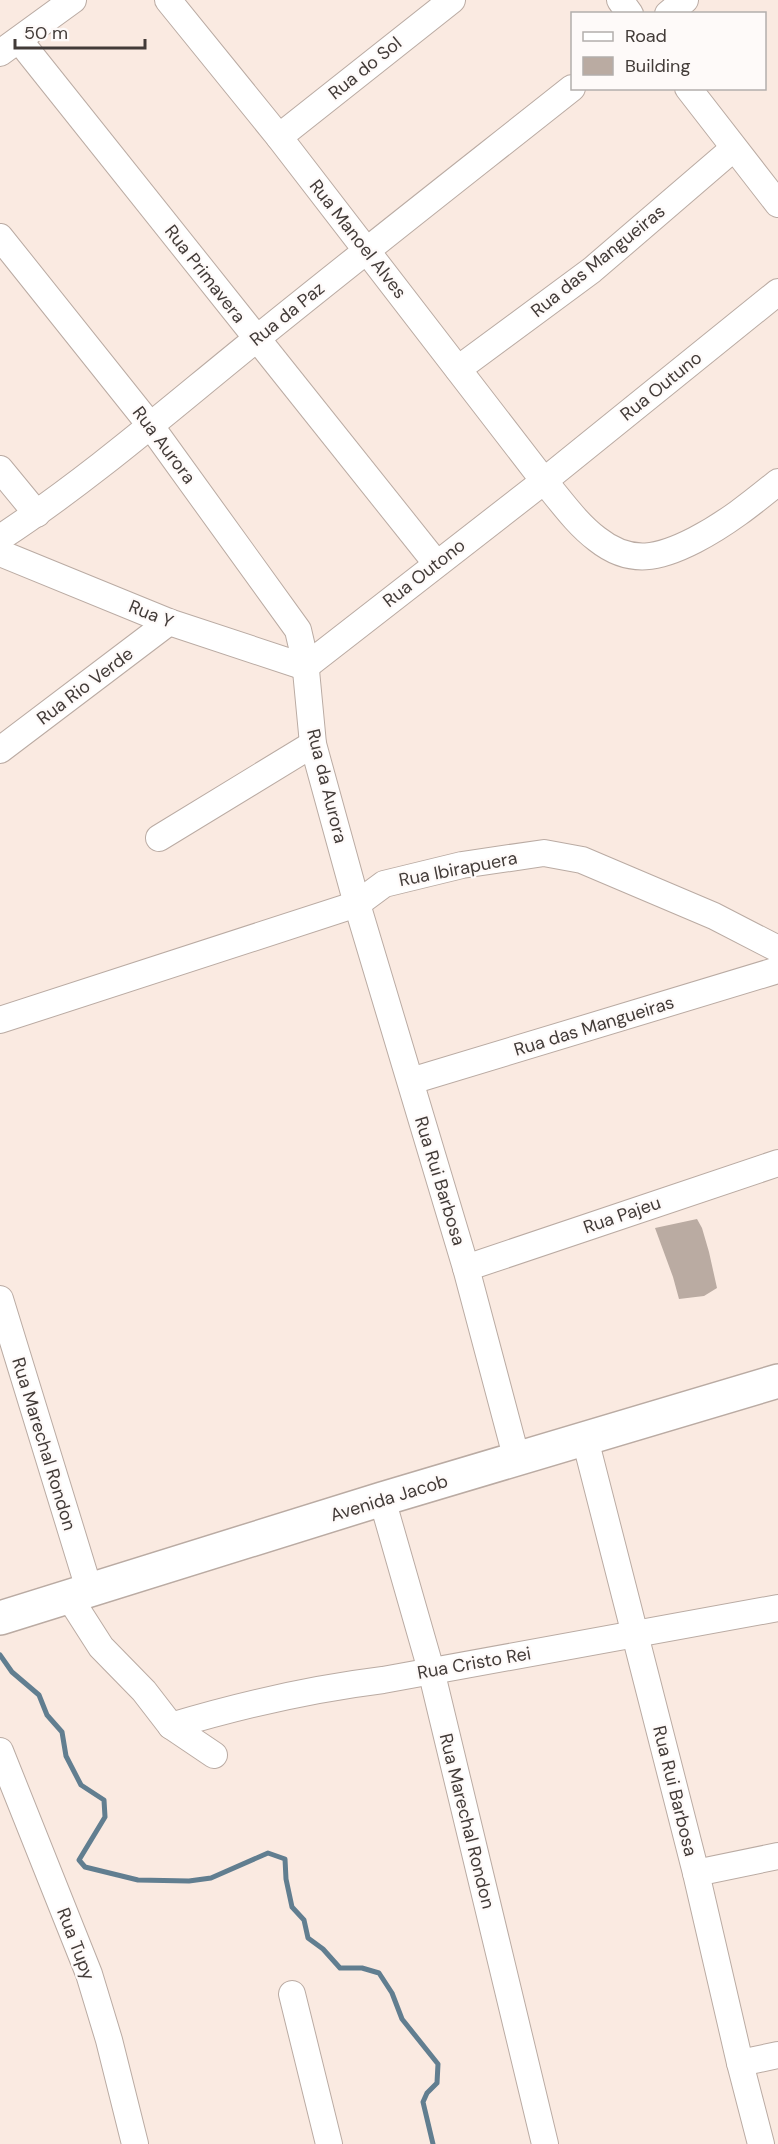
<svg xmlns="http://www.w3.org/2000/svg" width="778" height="2144" font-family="'DM Sans',sans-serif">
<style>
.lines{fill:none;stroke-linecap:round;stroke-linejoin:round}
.stream{stroke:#617e90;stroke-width:5}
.building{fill:#baaba2}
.minor-casing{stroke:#baaba3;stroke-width:28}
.major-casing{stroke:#baaba3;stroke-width:36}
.minor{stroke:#fff;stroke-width:26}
.major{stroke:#fff;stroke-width:33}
.labels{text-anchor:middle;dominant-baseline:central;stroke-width:4.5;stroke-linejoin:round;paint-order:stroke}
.street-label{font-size:18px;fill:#423b38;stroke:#fefaf9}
</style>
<rect width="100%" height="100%" fill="#faeae1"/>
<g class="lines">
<path class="stream" d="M 0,1655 L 12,1672 L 39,1695 L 47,1715 L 62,1732 L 66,1756 L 81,1785 L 104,1800 L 105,1817 L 79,1860 L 85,1867 L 138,1880 L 189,1881 L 211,1878 L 268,1853 L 285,1859 L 286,1879 L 292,1907 L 304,1920 L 308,1938 L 323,1949 L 340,1968 L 362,1968 L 379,1973 L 392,1993 L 402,2019 L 438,2064 L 437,2083 L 427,2093 L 423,2102 L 433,2144"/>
</g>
<path class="building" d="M 697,1219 L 702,1228 L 709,1252 L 717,1288 L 704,1296 L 679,1299 L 673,1277 L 655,1228 Z"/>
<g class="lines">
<defs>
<g id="minor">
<path d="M 168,0 L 279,137 L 544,481 C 561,501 576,523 597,539 C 631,566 660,558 695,540 C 726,524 751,504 778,482"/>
<path d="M 620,0 L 630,14"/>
<path d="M 668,14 L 685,0"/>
<path d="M 19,40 L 436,563"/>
<path d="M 0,53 L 73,0"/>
<path d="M 688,88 L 778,204"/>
<path d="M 279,137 L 452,0"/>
<path d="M 0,237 L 150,425 L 298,630 L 305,660 L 313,744 L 357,904 L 466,1268 L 517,1460"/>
<path d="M 458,369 L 592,270 L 734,148"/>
<path d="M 0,469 L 37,514"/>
<path d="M 0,538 C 90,479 172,407 255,340 C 360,255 466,172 572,88"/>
<path d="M 0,553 L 169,622 L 305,667"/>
<path d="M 305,667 L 544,481 L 778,292"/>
<path d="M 0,750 L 169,622"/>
<path d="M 159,838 L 313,744"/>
<path d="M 0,1020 L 357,904 L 384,884 L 462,865 L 544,853 L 582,860 L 714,916 L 778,949"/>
<path d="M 411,1081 L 778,970"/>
<path d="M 466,1268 L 778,1163"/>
<path d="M 0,1299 L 89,1589"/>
<path d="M 585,1439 L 696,1873 L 740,2063 L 761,2144"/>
<path d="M 382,1499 L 431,1670 L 545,2144"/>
<path d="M 69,1597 L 101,1647 L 144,1691 L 171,1726 L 214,1755"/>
<path d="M 171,1726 C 241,1705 310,1689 383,1680 L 778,1608"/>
<path d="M 0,1751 L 89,1974 L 109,2040 L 135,2144"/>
<path d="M 696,1873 L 778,1856"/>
<path d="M 292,1994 L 329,2144"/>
<path d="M 740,2063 L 778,2055"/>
</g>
<path id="major" d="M 0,1618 L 382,1499 L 778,1381"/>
</defs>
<use href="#minor" class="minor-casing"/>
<use href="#major" class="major-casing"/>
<use href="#minor" class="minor"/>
<use href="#major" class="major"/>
</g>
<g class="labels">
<g class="street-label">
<text transform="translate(365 68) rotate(-39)">Rua do Sol</text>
<text transform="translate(358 239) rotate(52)">Rua Manoel Alves</text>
<text transform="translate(598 261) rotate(-39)">Rua das Mangueiras</text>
<text transform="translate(205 274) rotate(52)">Rua Primavera</text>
<text transform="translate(287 314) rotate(-39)">Rua da Paz</text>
<text transform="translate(661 386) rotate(-39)">Rua Outuno</text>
<text transform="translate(164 445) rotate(53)">Rua Aurora</text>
<text transform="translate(424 573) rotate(-38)">Rua Outono</text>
<text transform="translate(151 614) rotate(22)">Rua Y</text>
<text transform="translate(85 686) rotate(-37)">Rua Rio Verde</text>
<text transform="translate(327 786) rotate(76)">Rua da Aurora</text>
<text transform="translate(458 869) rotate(-11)">Rua Ibirapuera</text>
<text transform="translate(594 1026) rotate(-17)">Rua das Mangueiras</text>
<text transform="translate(440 1181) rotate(73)">Rua Rui Barbosa</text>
<text transform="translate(622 1215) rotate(-19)">Rua Pajeu</text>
<text transform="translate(44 1444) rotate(73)">Rua Marechal Rondon</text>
<text transform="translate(389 1498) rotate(-17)">Avenida Jacob</text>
<text transform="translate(474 1663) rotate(-10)">Rua Cristo Rei</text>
<text transform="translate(675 1791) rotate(76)">Rua Rui Barbosa</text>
<text transform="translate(467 1821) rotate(76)">Rua Marechal Rondon</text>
<text transform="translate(76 1944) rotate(69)">Rua Tupy</text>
</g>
</g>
<rect x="571" y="12" width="195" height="78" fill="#fefaf9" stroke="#b3aeac" stroke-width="1.5"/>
<rect x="583" y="32" width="30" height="9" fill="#ffffff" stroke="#b3aeac" stroke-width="1.5"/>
<text x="625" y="42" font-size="18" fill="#423b38">Road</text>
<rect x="583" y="57" width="30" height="18" fill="#baaba2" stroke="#b3aeac" stroke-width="1.5"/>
<text x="625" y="72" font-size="18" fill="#423b38">Building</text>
<path d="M15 39v9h130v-9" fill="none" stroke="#423b38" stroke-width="3"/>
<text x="24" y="39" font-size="18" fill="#423b38" stroke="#fefaf9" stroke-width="4.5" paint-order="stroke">50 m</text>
</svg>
